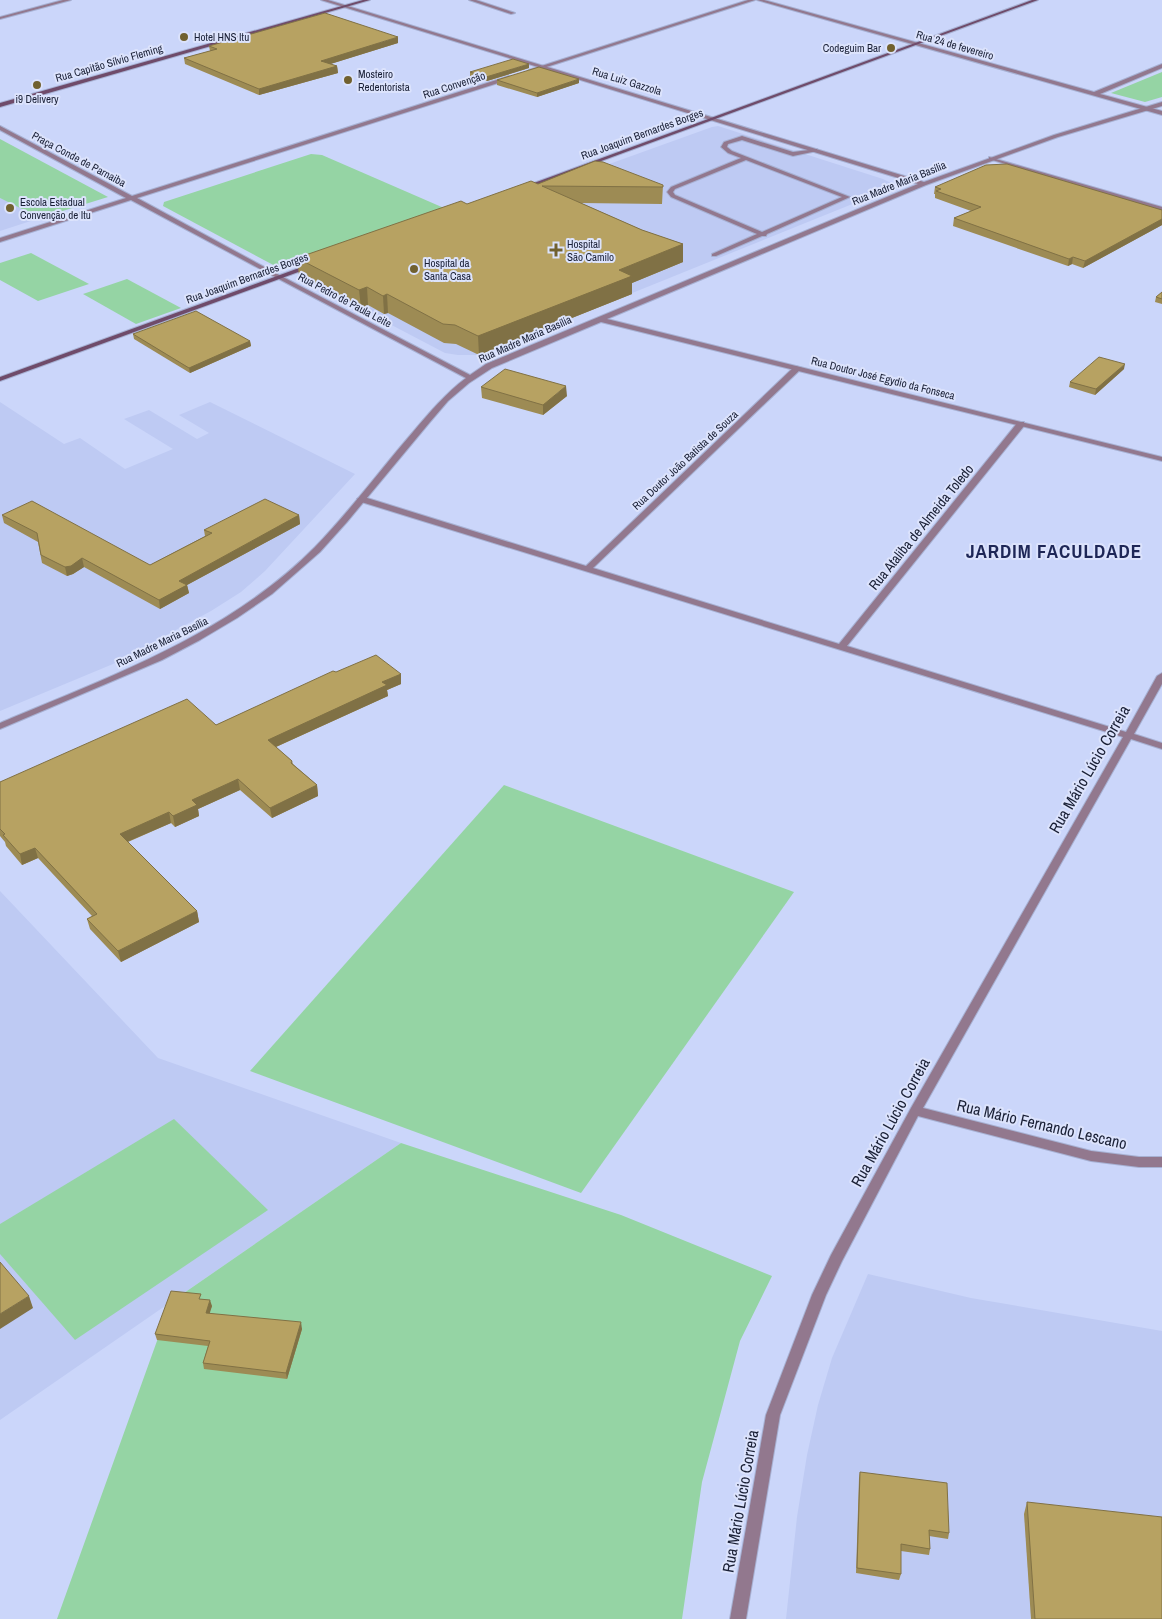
<svg xmlns="http://www.w3.org/2000/svg" width="1162" height="1619" font-family="'Archivo Narrow',sans-serif">
<style>
.built{fill:#becaf3}
.green{fill:#95d4a4}
.lines{fill:none;stroke-linecap:round;stroke-linejoin:round}
.service-casing{stroke:#a7b1d3;stroke-width:2}
.minor-casing{stroke:#a7b1d3;stroke-width:2}
.tertiary-casing{stroke:#a7b1d3;stroke-width:2}
.secondary-casing{stroke:#a7b1d3;stroke-width:2}
.service{fill:#92788e;fill-rule:evenodd}
.minor{fill:#92788e;fill-rule:evenodd}
.tertiary{fill:#92788e;fill-rule:evenodd}
.secondary{fill:#6f4b6a;fill-rule:evenodd}
.wall{fill:#9d8b54}
.shaded-wall{fill:#807145}
.building{fill:#b7a262;stroke:#807145}
.poi-dot{fill:#71612f;stroke:#dce3fc;stroke-width:2}
.labels{text-anchor:middle;dominant-baseline:central;stroke-width:4;stroke-linejoin:round;paint-order:stroke}
.far-poi-label{font-size:11px;fill:#191f35;stroke:#dce3fc;text-anchor:start}
.far-street-label{font-size:11px;fill:#191f35;stroke:#dce3fc}
.street-label{font-size:14px;fill:#191f35;stroke:#dce3fc}
.near-street-label{font-size:16px;fill:#191f35;stroke:#dce3fc}
.district-label{font-size:19px;font-weight:bold;letter-spacing:1px;fill:#1e2757;stroke:#dce3fc}
</style>
<rect width="100%" height="100%" fill="#cbd6fa"/>
<g class="built">
<path d="M 718,126 L 883,179 L 891,183 L 892,188 L 479,355 L 458,355 L 445,353 L 298,276 L 712,127 Z"/>
<path d="M 0,198 L 40,218 L 0,231 Z"/>
<path d="M 0,402 L 64,444 L 80,438 L 125,469 L 173,449 L 124,419 L 149,410 L 197,439 L 209,433 L 179,415 L 210,402 L 355,474 L 265,571 L 241,592 L 211,611 L 113,664 L 0,711 Z"/>
<path d="M 0,891 L 158,1058 L 401,1143 L 0,1420 Z"/>
<path d="M 868,1274 L 971,1298 L 1162,1331 L 1162,1619 L 786,1619 L 797,1517 L 807,1455 L 818,1405 L 832,1358 Z"/>
</g>
<g class="green">
<path d="M 1162,72 L 1162,97 L 1145,102 L 1111,93 Z"/>
<path d="M 0,139 L 108,197 L 40,218 L 0,198 Z"/>
<path d="M 311,154 L 322,155 L 444,208 L 444,213 L 289,268 L 279,268 L 163,206 L 164,202 Z"/>
<path d="M 31,253 L 89,284 L 38,301 L 0,280 L 0,263 Z"/>
<path d="M 127,279 L 181,308 L 136,324 L 83,294 Z"/>
<path d="M 504,785 L 794,892 L 581,1193 L 250,1071 Z"/>
<path d="M 174,1119 L 268,1210 L 75,1340 L 0,1254 L 0,1224 Z"/>
<path d="M 401,1143 L 621,1215 L 772,1276 L 740,1341 L 702,1482 L 682,1619 L 57,1619 L 171,1302 Z"/>
</g>
<g class="lines">
<defs>
<path id="service" d="M 742,136 L 793,152 L 817,149 L 817,151 L 793,156 L 742,140 L 728,144 L 727,147 L 732,151 L 850,197 L 767,234 L 766,236 L 762,236 L 716,256 L 712,256 L 712,254 L 757,234 L 671,197 L 667,192 L 671,187 L 741,158 L 728,153 L 721,147 L 724,142 ZM 746,160 L 842,197 L 762,232 L 675,195 L 673,192 L 675,189 Z"/>
<g id="minor">
<path d="M 469,0 L 476,0 L 515,13 L 511,14 Z"/>
<path d="M 748,0 L 755,0 L 534,71 L 529,70 Z"/>
<path d="M 757,0 L 764,0 L 1094,92 L 1162,64 L 1162,68 L 1100,94 L 1162,111 L 1162,115 Z"/>
<path d="M 509,76 L 512,78 L 511,79 L 137,198 L 281,276 L 281,278 L 277,278 L 131,200 L 0,242 L 0,238 L 126,198 L 0,130 L 0,126 L 132,196 Z"/>
<path d="M 989,157 L 1162,207 L 1162,211 L 989,159 Z"/>
<path d="M 795,366 L 802,368 L 593,568 L 839,644 L 1018,422 L 1024,422 L 1024,426 L 847,646 L 1126,732 L 1157,676 L 1162,673 L 1162,684 L 1134,734 L 1162,743 L 1162,749 L 1131,739 L 923,1108 L 1091,1151 L 1139,1157 L 1162,1157 L 1162,1167 L 1139,1167 L 1091,1161 L 918,1116 L 842,1261 L 826,1295 L 780,1415 L 746,1619 L 730,1619 L 766,1415 L 812,1295 L 831,1255 L 911,1108 L 1123,737 L 358,501 L 357,499 L 361,497 L 364,497 L 586,566 Z"/>
</g>
<g id="tertiary">
<path d="M 63,0 L 71,0 L 0,19 L 0,17 Z"/>
<path d="M 321,0 L 328,0 L 924,182 L 1054,135 L 1162,102 L 1162,106 L 1058,137 L 926,185 L 607,319 L 1162,457 L 1162,461 L 601,322 L 492,368 L 469,383 L 448,401 L 430,422 L 347,522 L 320,552 L 272,594 L 237,618 L 200,640 L 162,660 L 0,729 L 0,723 C 111,676 229,634 315,547 C 350,511 380,470 413,432 C 429,413 446,393 466,378 L 277,278 L 277,276 L 281,276 L 470,375 L 486,364 L 918,184 Z"/>
</g>
<g id="secondary">
<path d="M 363,0 L 370,0 L 0,107 L 0,103 Z"/>
<path d="M 1032,0 L 1038,0 L 528,188 L 523,187 Z"/>
<path d="M 310,264 L 312,265 L 312,267 L 0,381 L 0,377 Z"/>
</g>
</defs>
<use href="#service" class="service-casing"/>
<use href="#minor" class="minor-casing"/>
<use href="#tertiary" class="tertiary-casing"/>
<use href="#secondary" class="secondary-casing"/>
<use href="#service" class="service"/>
<use href="#minor" class="minor"/>
<use href="#tertiary" class="tertiary"/>
<use href="#secondary" class="secondary"/>
</g>
<g class="wall">
<path d="M 398,43 L 330,64 L 337,66 L 338,73 L 259,95 L 185,64 L 184,58 L 210,51 L 209,46 Z"/>
<path d="M 529,68 L 487,81 L 470,76 L 470,72 Z"/>
<path d="M 497,80 L 579,83 L 537,97 L 497,85 Z"/>
<path d="M 538,184 L 663,185 L 662,204 L 581,203 L 642,230 L 683,244 L 683,262 L 632,283 L 632,294 L 479,355 L 456,344 L 444,343 L 388,313 L 384,314 L 368,305 L 361,308 L 299,276 L 297,258 L 467,204 Z"/>
<path d="M 935,187 L 1162,210 L 1162,225 L 1083,268 L 1072,264 L 1068,266 L 953,226 L 954,218 L 971,211 L 935,198 L 935,194 L 934,194 Z"/>
<path d="M 1162,292 L 1162,304 L 1155,302 L 1156,297 Z"/>
<path d="M 133,334 L 250,341 L 251,346 L 190,373 L 134,339 Z"/>
<path d="M 1124,369 L 1095,395 L 1069,387 L 1070,382 Z"/>
<path d="M 481,387 L 567,396 L 543,415 L 482,398 Z"/>
<path d="M 2,515 L 150,565 L 205,536 L 204,530 L 299,515 L 300,524 L 187,585 L 189,593 L 160,609 L 84,567 L 73,574 L 67,576 L 42,563 L 38,542 L 4,523 Z"/>
<path d="M 336,672 L 401,674 L 401,684 L 387,690 L 388,696 L 276,747 L 292,761 L 293,764 L 317,785 L 318,796 L 272,818 L 240,790 L 198,809 L 199,816 L 175,827 L 171,823 L 128,842 L 197,911 L 199,922 L 121,962 L 90,929 L 87,919 L 92,916 L 38,858 L 22,865 L 6,846 L 5,842 L 0,836 L 0,782 L 216,725 Z"/>
<path d="M 202,1300 L 212,1306 L 209,1313 L 302,1329 L 287,1379 L 204,1369 L 203,1363 L 208,1346 L 157,1340 L 155,1334 Z"/>
<path d="M 860,1472 L 949,1533 L 948,1539 L 929,1536 L 930,1549 L 929,1555 L 901,1551 L 901,1574 L 899,1580 L 856,1573 L 859,1478 Z"/>
<path d="M 1027,1502 L 1162,1619 L 1031,1619 L 1024,1514 Z"/>
</g>
<g class="shaded-wall">
<path d="M 398,37 L 398,43 L 321,67 L 321,61 Z"/>
<path d="M 529,64 L 529,68 L 487,81 L 486,77 Z"/>
<path d="M 337,66 L 338,73 L 259,95 L 259,89 Z"/>
<path d="M 579,79 L 579,83 L 537,97 L 537,93 Z"/>
<path d="M 1162,219 L 1162,225 L 1083,268 L 1085,261 Z"/>
<path d="M 683,244 L 683,262 L 632,283 L 632,294 L 479,355 L 478,336 L 619,270 Z"/>
<path d="M 1073,257 L 1072,264 L 1068,266 L 1069,259 Z"/>
<path d="M 367,287 L 368,305 L 361,308 L 359,290 Z"/>
<path d="M 387,294 L 388,313 L 384,314 L 383,296 Z"/>
<path d="M 250,341 L 251,346 L 190,373 L 189,368 Z"/>
<path d="M 1125,364 L 1124,369 L 1095,395 L 1096,389 Z"/>
<path d="M 566,386 L 567,396 L 543,415 L 543,405 Z"/>
<path d="M 299,515 L 300,524 L 187,585 L 189,593 L 160,609 L 159,600 L 179,581 Z"/>
<path d="M 82,558 L 84,567 L 73,574 L 67,576 L 65,567 Z"/>
<path d="M 401,674 L 401,684 L 387,690 L 388,696 L 269,750 L 268,740 L 382,682 Z"/>
<path d="M 238,779 L 240,790 L 198,809 L 199,816 L 175,827 L 173,816 L 192,800 Z"/>
<path d="M 317,785 L 318,796 L 272,818 L 270,808 Z"/>
<path d="M 169,812 L 171,823 L 122,844 L 120,834 Z"/>
<path d="M 35,848 L 38,858 L 22,865 L 20,854 Z"/>
<path d="M 197,911 L 199,922 L 121,962 L 118,951 Z"/>
<path d="M 29,1296 L 33,1308 L 0,1329 L 0,1314 Z"/>
<path d="M 210,1300 L 212,1306 L 208,1319 L 206,1313 Z"/>
<path d="M 301,1322 L 302,1329 L 287,1379 L 286,1373 Z"/>
</g>
<g class="building">
<path d="M 325,13 L 398,37 L 321,61 L 337,66 L 259,89 L 184,58 L 217,49 L 209,46 Z"/>
<path d="M 513,59 L 529,64 L 486,77 L 470,72 Z"/>
<path d="M 539,67 L 579,79 L 537,93 L 497,80 Z"/>
<path d="M 595,161 L 603,162 L 663,185 L 663,187 L 542,186 L 642,230 L 683,244 L 619,270 L 632,276 L 478,336 L 455,325 L 443,324 L 387,294 L 383,296 L 367,287 L 359,290 L 297,258 L 461,201 L 467,204 L 531,181 L 538,184 Z"/>
<path d="M 1007,164 L 1162,210 L 1162,219 L 1085,261 L 1073,257 L 1069,259 L 954,218 L 981,207 L 936,191 L 941,189 L 935,187 L 986,165 Z"/>
<path d="M 1162,292 L 1162,299 L 1156,297 Z"/>
<path d="M 196,311 L 250,341 L 189,368 L 133,334 Z"/>
<path d="M 1099,357 L 1125,364 L 1096,389 L 1070,382 Z"/>
<path d="M 505,369 L 566,386 L 543,405 L 481,387 Z"/>
<path d="M 265,499 L 299,515 L 179,581 L 187,585 L 159,600 L 82,558 L 71,566 L 65,567 L 41,555 L 37,533 L 2,515 L 32,501 L 150,565 L 212,533 L 204,530 Z"/>
<path d="M 376,655 L 401,674 L 382,682 L 387,685 L 268,740 L 292,761 L 291,763 L 317,785 L 270,808 L 238,779 L 192,800 L 197,805 L 173,816 L 169,812 L 120,834 L 197,911 L 118,951 L 87,919 L 97,914 L 35,848 L 20,854 L 3,835 L 5,834 L 0,829 L 0,782 L 187,699 L 216,725 L 333,671 L 336,672 Z"/>
<path d="M 0,1262 L 29,1296 L 0,1314 Z"/>
<path d="M 171,1291 L 201,1294 L 199,1299 L 210,1300 L 206,1313 L 301,1322 L 286,1373 L 203,1363 L 210,1341 L 155,1334 Z"/>
<path d="M 860,1472 L 947,1483 L 949,1533 L 929,1530 L 930,1549 L 901,1544 L 901,1574 L 857,1568 Z"/>
<path d="M 1027,1502 L 1162,1517 L 1162,1619 L 1035,1619 Z"/>
</g>
<g class="poi-dot">
<circle cx="184" cy="37" r="5"/>
<circle cx="891" cy="48" r="5"/>
<circle cx="348" cy="80" r="5"/>
<circle cx="37" cy="85" r="5"/>
<circle cx="10" cy="208" r="5"/>
<path d="M553.5 242.5h5v5h5v5h-5v5h-5v-5h-5v-5h5z"/>
<circle cx="414" cy="269" r="5"/>
</g>
<g class="labels">
<g class="far-poi-label">
<text x="194" y="37">Hotel HNS Itu</text>
<text x="881" y="48" text-anchor="end">Codeguim Bar</text>
<text x="358" y="74">Mosteiro<tspan x="358" dy="13">Redentorista</tspan></text>
<text x="37" y="99" text-anchor="middle">i9 Delivery</text>
<text x="20" y="202">Escola Estadual<tspan x="20" dy="13">Convenção de Itu</tspan></text>
<text x="567" y="244">Hospital<tspan x="567" dy="13">São Camilo</tspan></text>
<text x="424" y="263">Hospital da<tspan x="424" dy="13">Santa Casa</tspan></text>
</g>
<g class="far-street-label">
<text transform="translate(955 45) rotate(16)">Rua 24 de fevereiro</text>
<text transform="translate(109 63) rotate(-16)">Rua Capitão Sílvio Fleming</text>
<text transform="translate(627 81) rotate(17)">Rua Luiz Gazzola</text>
<text transform="translate(454 85) rotate(-18)">Rua Convenção</text>
<text transform="translate(642 134) rotate(-20)">Rua Joaquim Bernardes Borges</text>
<text transform="translate(79 159) rotate(28)">Praça Conde de Parnaiba</text>
<text transform="translate(899 183) rotate(-22)">Rua Madre Maria Basília</text>
<text transform="translate(247 278) rotate(-20)">Rua Joaquim Bernardes Borges</text>
<text transform="translate(345 300) rotate(28)">Rua Pedro de Paula Leite</text>
<text transform="translate(525 339) rotate(-24)">Rua Madre Maria Basília</text>
<text transform="translate(883 378) rotate(14)">Rua Doutor José Egydio da Fonseca</text>
<text transform="translate(685 460) rotate(-43)">Rua Doutor João Batista de Souza</text>
<text transform="translate(162 642) rotate(-26)">Rua Madre Maria Basília</text>
</g>
<g class="street-label">
<text transform="translate(921 527) rotate(-51)">Rua Ataliba de Almeida Toledo</text>
</g>
<g class="near-street-label">
<text transform="translate(1089 769) rotate(-60)">Rua Mário Lúcio Correia</text>
<text transform="translate(890 1122) rotate(-61)">Rua Mário Lúcio Correia</text>
<text transform="translate(1042 1124) rotate(13)">Rua Mário Fernando Lescano</text>
<text transform="translate(740 1501) rotate(-80)">Rua Mário Lúcio Correia</text>
</g>
<g class="district-label">
<text x="1054" y="551">JARDIM FACULDADE</text>
</g>
</g>
</svg>
